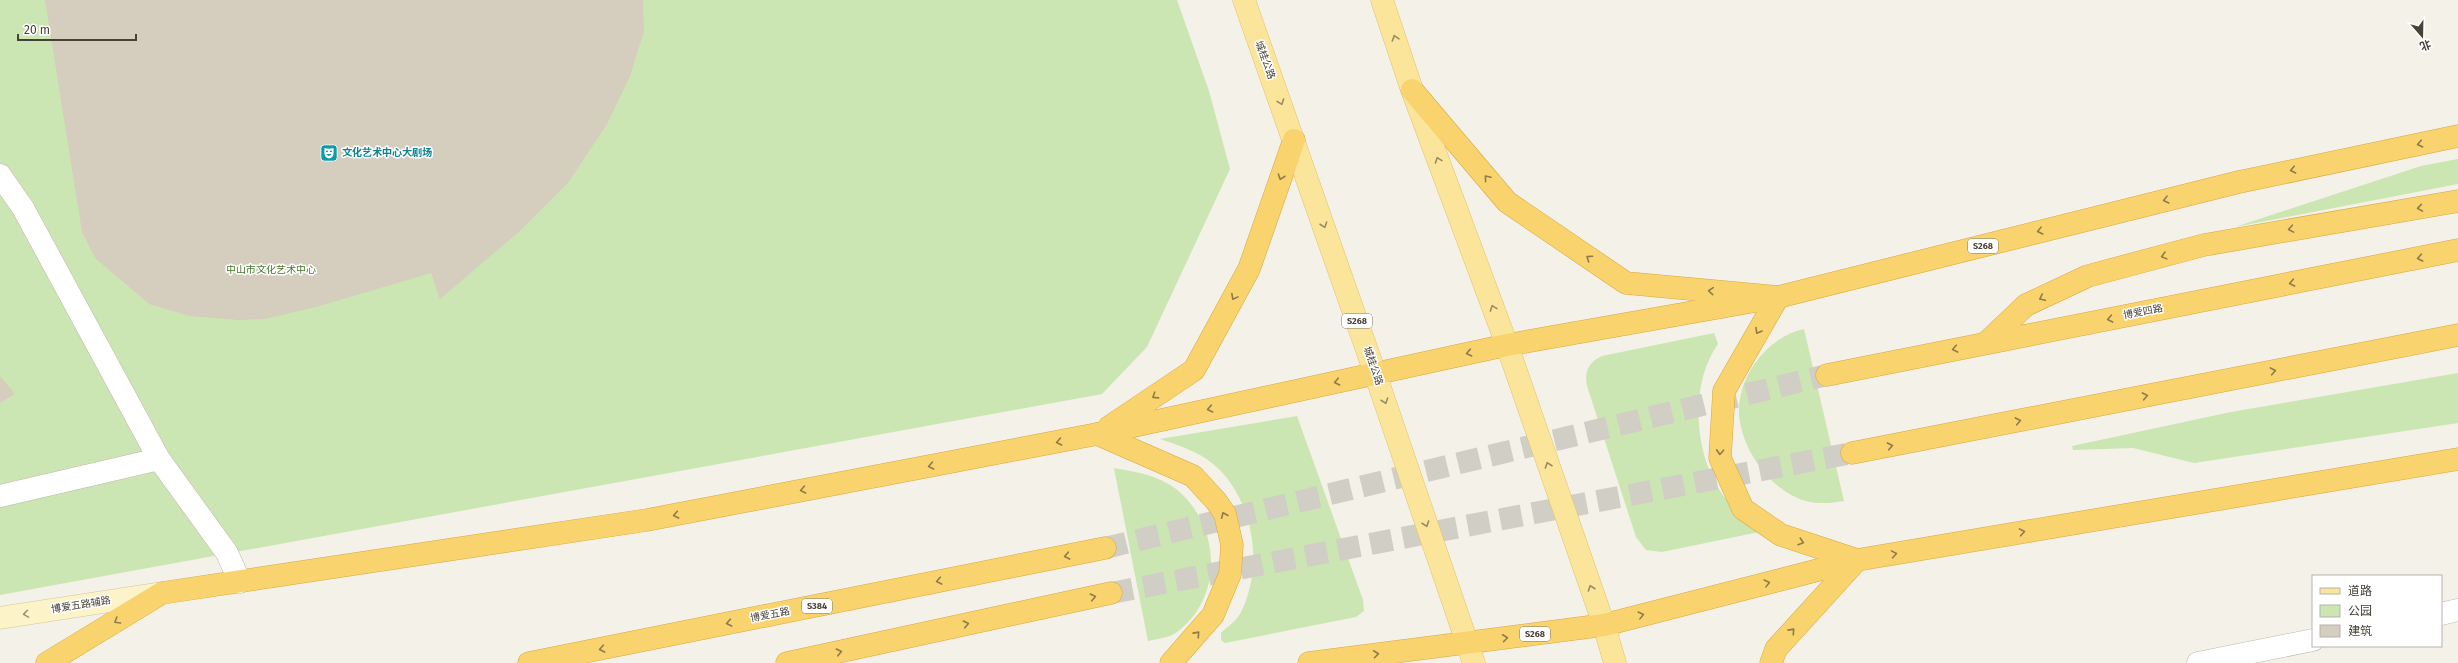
<svg xmlns="http://www.w3.org/2000/svg" width="2458" height="663" font-family="'Fira Sans','Noto Sans SC',sans-serif">
<style>
.green{fill:#cbe6b2}
.building{fill:#d5cdbe}
.lines{fill:none;stroke-linecap:round;stroke-linejoin:round}
.highway-tunnel{stroke:#d1cec5;stroke-width:22;stroke-dasharray:22 11;stroke-linecap:butt}
.street-casing{stroke:#bfb9ab;stroke-width:23}
.secondary-casing{stroke:#d2c699;stroke-width:23}
.primary-casing{stroke:#e0c46a;stroke-width:23}
.highway-casing{stroke:#d8a93d;stroke-width:23}
.street{stroke:#fff;stroke-width:22}
.secondary{stroke:#fdf3c9;stroke-width:22}
.primary{stroke:#fbe59a;stroke-width:22}
.highway{stroke:#f9d36e;stroke-width:22}
.oneway{stroke:#988b64}
.oneway2{stroke:#8e7b4d}
.oneway3{stroke:#999179}
.labels{text-anchor:middle;dominant-baseline:central;stroke-width:3;stroke-linejoin:round;paint-order:stroke}
.shield{fill:#fff;stroke:#7e7a73;stroke-width:1}
.shield-label{font-size:9px;font-weight:bold;fill:#474137}
.street-label{font-size:10px;fill:#474137;stroke:#fff}
.culture-label{font-size:10px;font-weight:bold;fill:#0d838f;stroke:#fff;text-anchor:start}
.park-label{font-size:10px;fill:#43772c;stroke:#fff}
</style>
<rect width="100%" height="100%" fill="#f3f1e8"/>
<g class="green">
<path d="M 0,0 L 1177,0 L 1209,91 L 1230,169 L 1147,347 L 1102,394 L 0,595 Z"/>
<path d="M 2458,159 L 2458,184 L 2235,227 L 2421,166 Z"/>
<path d="M 1804,329 L 1844,501 C 1832,503 1822,504 1810,502 C 1772,494 1740,449 1739,412 C 1738,375 1769,336 1804,329 Z"/>
<path d="M 1714,333 L 1718,344 C 1688,386 1694,461 1727,500 C 1737,512 1752,521 1764,531 L 1662,552 L 1646,550 L 1636,537 L 1587,386 C 1584,371 1589,362 1602,356 Z"/>
<path d="M 2458,373 L 2458,423 L 2194,463 L 2133,448 L 2073,450 L 2072,446 L 2231,412 Z"/>
<path d="M 1297,416 L 1363,600 L 1364,611 L 1356,617 L 1225,643 L 1221,640 L 1221,633 C 1227,627 1236,621 1240,614 C 1265,567 1254,497 1212,463 C 1197,451 1177,445 1160,439 Z"/>
<path d="M 1114,468 C 1136,472 1158,475 1176,489 C 1221,525 1224,597 1177,632 C 1169,638 1157,639 1148,641 Z"/>
</g>
<g class="building">
<path d="M 45,0 L 643,0 L 644,31 L 630,76 L 607,124 L 568,183 L 521,230 L 440,299 L 431,273 L 316,307 L 265,319 L 239,320 L 189,316 L 149,304 L 95,258 L 82,232 Z"/>
<path d="M 0,376 L 15,394 L 0,403 Z"/>
</g>
<g class="lines">
<g class="highway-tunnel">
<path d="M 1105,548 L 1827,375"/>
<path d="M 1111,593 L 1852,453"/>
</g>
<defs>
<g id="street">
<path d="M 0,175 L 23,208 L 159,459 L 227,553 L 240,582"/>
<path d="M 0,496 L 159,459"/>
<path d="M 2441,614 L 2458,610"/>
<path d="M 2198,663 L 2313,640"/>
</g>
<path id="secondary" d="M 0,618 L 162,593"/>
<g id="primary">
<path d="M 1244,0 L 1375,373 L 1474,663"/>
<path d="M 1382,0 L 1412,90 L 1507,345 L 1604,625 L 1615,663"/>
</g>
<g id="highway">
<path d="M 1412,90 L 1507,202 L 1626,283 L 1778,297 L 1724,391 L 1720,458 L 1743,509 L 1781,535 L 1857,560 L 1776,649 L 1771,663"/>
<path d="M 1986,343 L 2026,305 L 2088,276 L 2204,245 L 2458,201"/>
<path d="M 1827,375 L 2458,250"/>
<path d="M 1109,427 L 1194,370 L 1249,269 L 1294,140"/>
<path d="M 1097,434 L 1193,476 L 1216,501 L 1225,514 L 1232,545 L 1230,574 L 1213,615 L 1171,663"/>
<path d="M 1852,453 L 2458,335"/>
<path d="M 47,663 L 162,593 L 647,520 L 1097,434 L 1507,345 L 1778,297 L 2239,182 L 2458,136"/>
<path d="M 529,663 L 1105,548"/>
<path d="M 787,663 L 1111,593"/>
<path d="M 1309,663 L 1604,625 L 1857,560 L 2458,459"/>
</g>
</defs>
<use href="#street" class="street-casing"/>
<use href="#secondary" class="secondary-casing"/>
<use href="#primary" class="primary-casing"/>
<use href="#highway" class="highway-casing"/>
<use href="#street" class="street"/>
<use href="#secondary" class="secondary"/>
<use href="#primary" class="primary"/>
<use href="#highway" class="highway"/>
</g>
<defs><path id="oneway-chevron" d="M-2-3.5L2.5 0L-2 3.5" fill="none" stroke-width="1.6" stroke-linecap="round" stroke-linejoin="round"/></defs>
<g class="oneway">
<use href="#oneway-chevron" transform="translate(1395 38) rotate(-108)"/>
<use href="#oneway-chevron" transform="translate(1281 102) rotate(70)"/>
<use href="#oneway-chevron" transform="translate(1438 160) rotate(-110)"/>
<use href="#oneway-chevron" transform="translate(1324 225) rotate(71)"/>
<use href="#oneway-chevron" transform="translate(1493 308) rotate(-110)"/>
<use href="#oneway-chevron" transform="translate(1385 401) rotate(71)"/>
<use href="#oneway-chevron" transform="translate(1548 465) rotate(-109)"/>
<use href="#oneway-chevron" transform="translate(1426 524) rotate(71)"/>
<use href="#oneway-chevron" transform="translate(1591 588) rotate(-109)"/>
</g>
<g class="oneway2">
<use href="#oneway-chevron" transform="translate(2420 144) rotate(168)"/>
<use href="#oneway-chevron" transform="translate(2293 170) rotate(168)"/>
<use href="#oneway-chevron" transform="translate(1281 177) rotate(109)"/>
<use href="#oneway-chevron" transform="translate(1487 178) rotate(-130)"/>
<use href="#oneway-chevron" transform="translate(2166 200) rotate(166)"/>
<use href="#oneway-chevron" transform="translate(2420 208) rotate(171)"/>
<use href="#oneway-chevron" transform="translate(2291 229) rotate(170)"/>
<use href="#oneway-chevron" transform="translate(2040 231) rotate(166)"/>
<use href="#oneway-chevron" transform="translate(2164 256) rotate(165)"/>
<use href="#oneway-chevron" transform="translate(1589 258) rotate(-146)"/>
<use href="#oneway-chevron" transform="translate(2420 258) rotate(169)"/>
<use href="#oneway-chevron" transform="translate(2292 283) rotate(169)"/>
<use href="#oneway-chevron" transform="translate(1711 291) rotate(-175)"/>
<use href="#oneway-chevron" transform="translate(1234 297) rotate(118)"/>
<use href="#oneway-chevron" transform="translate(2042 298) rotate(155)"/>
<use href="#oneway-chevron" transform="translate(2110 319) rotate(169)"/>
<use href="#oneway-chevron" transform="translate(1758 331) rotate(120)"/>
<use href="#oneway-chevron" transform="translate(1955 349) rotate(169)"/>
<use href="#oneway-chevron" transform="translate(1469 353) rotate(168)"/>
<use href="#oneway-chevron" transform="translate(2273 371) rotate(-11)"/>
<use href="#oneway-chevron" transform="translate(1337 382) rotate(168)"/>
<use href="#oneway-chevron" transform="translate(1155 396) rotate(147)"/>
<use href="#oneway-chevron" transform="translate(2145 396) rotate(-11)"/>
<use href="#oneway-chevron" transform="translate(1210 409) rotate(168)"/>
<use href="#oneway-chevron" transform="translate(2018 421) rotate(-11)"/>
<use href="#oneway-chevron" transform="translate(1059 442) rotate(169)"/>
<use href="#oneway-chevron" transform="translate(1890 446) rotate(-11)"/>
<use href="#oneway-chevron" transform="translate(1720 452) rotate(93)"/>
<use href="#oneway-chevron" transform="translate(931 466) rotate(169)"/>
<use href="#oneway-chevron" transform="translate(803 490) rotate(169)"/>
<use href="#oneway-chevron" transform="translate(676 515) rotate(169)"/>
<use href="#oneway-chevron" transform="translate(1224 515) rotate(-113)"/>
<use href="#oneway-chevron" transform="translate(2022 532) rotate(-10)"/>
<use href="#oneway-chevron" transform="translate(1801 542) rotate(18)"/>
<use href="#oneway-chevron" transform="translate(1894 554) rotate(-10)"/>
<use href="#oneway-chevron" transform="translate(1067 556) rotate(169)"/>
<use href="#oneway-chevron" transform="translate(939 581) rotate(169)"/>
<use href="#oneway-chevron" transform="translate(1767 583) rotate(-14)"/>
<use href="#oneway-chevron" transform="translate(1093 597) rotate(-12)"/>
<use href="#oneway-chevron" transform="translate(1641 615) rotate(-14)"/>
<use href="#oneway-chevron" transform="translate(117 621) rotate(149)"/>
<use href="#oneway-chevron" transform="translate(729 623) rotate(169)"/>
<use href="#oneway-chevron" transform="translate(966 624) rotate(-12)"/>
<use href="#oneway-chevron" transform="translate(1792 631) rotate(-48)"/>
<use href="#oneway-chevron" transform="translate(1197 634) rotate(-48)"/>
<use href="#oneway-chevron" transform="translate(1505 638) rotate(-7)"/>
<use href="#oneway-chevron" transform="translate(602 649) rotate(169)"/>
<use href="#oneway-chevron" transform="translate(839 652) rotate(-12)"/>
<use href="#oneway-chevron" transform="translate(1376 654) rotate(-7)"/>
</g>
<use class="oneway3" href="#oneway-chevron" transform="translate(26 614) rotate(171)"/>
<defs>
<symbol id="theatre-square" viewBox="-11 -11 22 22"><rect x="-9" y="-9" width="18" height="18" rx="4" fill="#0f9aa8" stroke="#fff"/><path d="M-5-5.5Q0-4 5-5.5V0Q5 5 0 6Q-5 5-5 0ZM-3.3-2.5H-1v1.5H-3.3ZM1-2.5H3.3v1.5H1ZM-2.8 1Q0 5.5 2.8 1Z" fill="#fff"/></symbol>
</defs>
<g fill-rule="evenodd">
<use href="#theatre-square" x="319" y="143" width="20" height="20"/>
</g>
<g class="labels">
<g class="shield">
<rect x="1968" y="239" width="30" height="14" rx="3"/>
<rect x="1342" y="314" width="30" height="14" rx="3"/>
<rect x="802" y="599" width="30" height="14" rx="3"/>
<rect x="1520" y="627" width="30" height="14" rx="3"/>
</g>
<g class="shield-label">
<text x="1983" y="246">S268</text>
<text x="1357" y="321">S268</text>
<text x="817" y="606">S384</text>
<text x="1535" y="634">S268</text>
</g>
<g class="street-label">
<text transform="translate(1265 60) rotate(70)">城桂公路</text>
<text transform="translate(2143 312) rotate(-11)">博爱四路</text>
<text transform="translate(1373 366) rotate(71)">城桂公路</text>
<text transform="translate(81 605) rotate(-9)">博爱五路辅路</text>
<text transform="translate(770 615) rotate(-11)">博爱五路</text>
</g>
<g class="culture-label">
<text x="342" y="153">文化艺术中心大剧场</text>
</g>
<g class="park-label">
<text x="271" y="270">中山市文化艺术中心</text>
</g>
</g>
<rect x="2312" y="575" width="130" height="72" fill="#ffffff" stroke="#b5b3af"/>
<rect x="2320" y="588" width="20" height="6" fill="#fbe59a" stroke="#b5b3af"/>
<text x="2348" y="595" font-size="12" fill="#474137">道路</text>
<rect x="2320" y="605" width="20" height="12" fill="#cbe6b2" stroke="#b5b3af"/>
<text x="2348" y="615" font-size="12" fill="#474137">公园</text>
<rect x="2320" y="625" width="20" height="12" fill="#d5cdbe" stroke="#b5b3af"/>
<text x="2348" y="635" font-size="12" fill="#474137">建筑</text>
<g transform="translate(2422 36) rotate(160)" stroke="#ffffff" stroke-width="3" paint-order="stroke">
<path d="M0-3L7 15L0 10L-7 15Z" fill="#474137"/>
<text y="-6" font-size="11" font-weight="bold" text-anchor="middle" fill="#474137">北</text>
</g>
<path d="M18 34v6h118v-6" fill="none" stroke="#474137" stroke-width="2"/>
<text x="24" y="34" font-size="12" fill="#474137" stroke="#ffffff" stroke-width="3" paint-order="stroke">20 m</text>
</svg>
